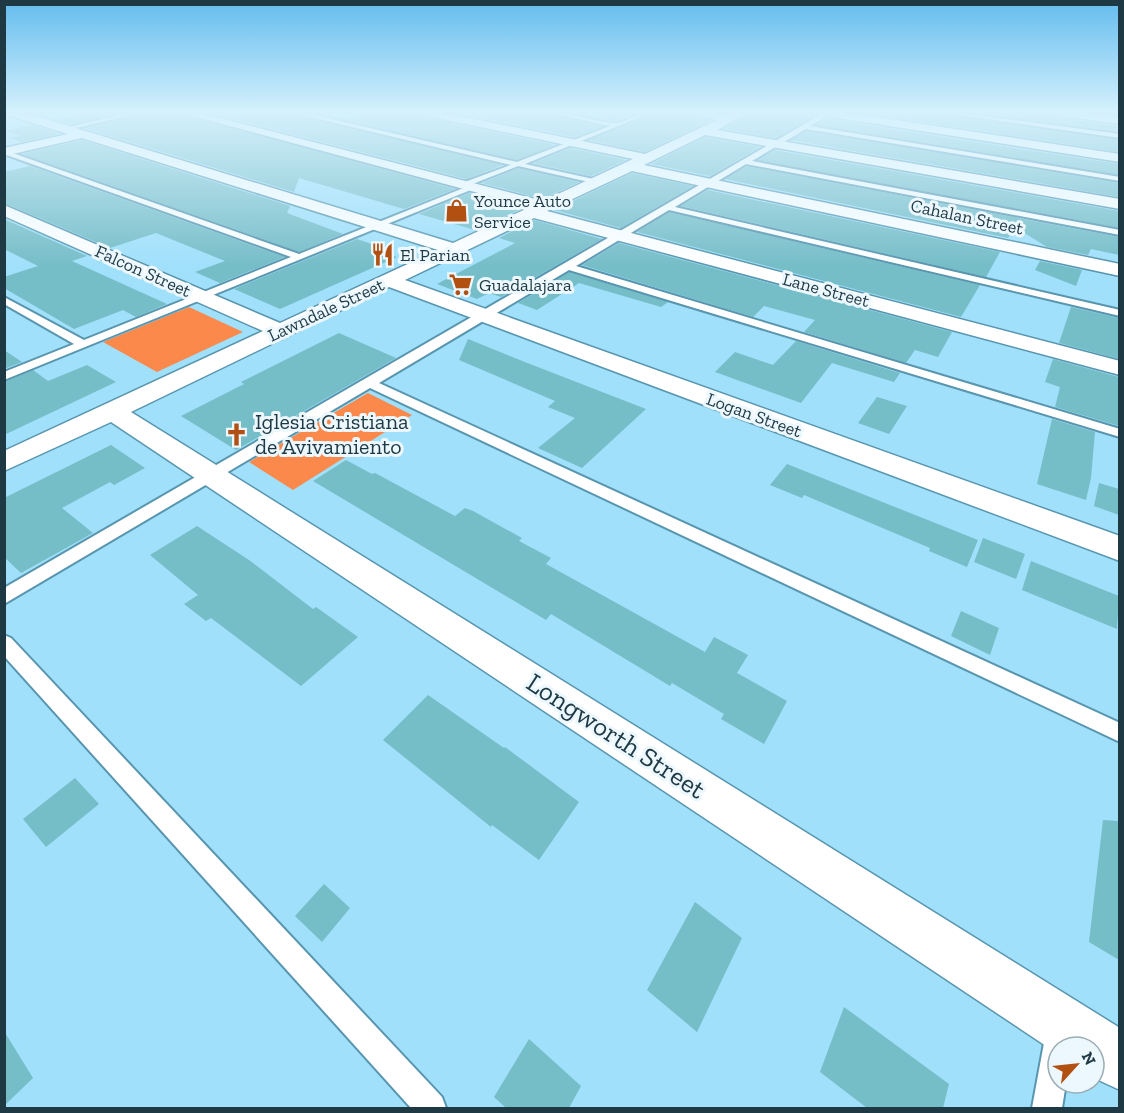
<svg xmlns="http://www.w3.org/2000/svg" width="1124" height="1113" font-family="'Zilla Slab',serif">
<style>
.green{fill:#fb894c}
.building{fill:#75bdc7}
.lines{fill:none;stroke-linecap:round;stroke-linejoin:round}
.service-casing{stroke:#5895ae;stroke-width:4}
.minor-casing{stroke:#5895ae;stroke-width:3}
.service{fill:#fff;fill-rule:evenodd}
.minor{fill:#fff;fill-rule:evenodd}
.labels{text-anchor:middle;dominant-baseline:central;stroke-width:6;stroke-linejoin:round;paint-order:stroke}
.far-poi-label{font-size:18px;fill:#1f3944;stroke:#ecf8fe;text-anchor:start}
.far-street-label{font-size:18px;fill:#1f3944;stroke:#ecf8fe}
.poi-label{font-size:22px;fill:#1f3944;stroke:#ecf8fe;text-anchor:start}
.near-street-label{font-size:27px;fill:#1f3944;stroke:#ecf8fe}
</style>
<rect width="100%" height="100%" fill="#a1e0fb"/>
<g class="green">
<path d="M 189,307 L 243,332 L 157,372 L 103,342 Z"/>
<path d="M 368,393 L 412,415 L 293,490 L 249,462 Z"/>
</g>
<g class="building">
<path d="M 99,111 L 125,111 L 71,124 L 57,120 Z"/>
<path d="M 150,111 L 172,111 L 455,189 L 404,209 L 299,178 L 294,192 L 84,128 Z"/>
<path d="M 203,111 L 283,111 L 503,165 L 466,179 Z"/>
<path d="M 308,111 L 354,120 L 354,111 L 411,111 L 418,116 L 555,145 L 517,160 Z"/>
<path d="M 449,111 L 540,111 L 602,127 L 575,137 Z"/>
<path d="M 566,111 L 642,111 L 614,121 Z"/>
<path d="M 657,111 L 676,111 L 710,121 L 645,152 L 589,140 Z"/>
<path d="M 753,111 L 805,111 L 813,116 L 776,138 L 724,129 Z"/>
<path d="M 853,111 L 927,111 L 1119,140 L 1119,152 Z"/>
<path d="M 966,111 L 1039,111 L 1046,116 L 1116,126 L 1115,131 Z"/>
<path d="M 827,119 L 1119,164 L 1119,175 L 816,125 Z"/>
<path d="M 32,125 L 59,134 L 21,142 L 10,138 L 20,136 L 5,131 Z"/>
<path d="M 806,131 L 1119,183 L 1119,197 L 791,140 Z"/>
<path d="M 705,137 L 760,147 L 710,176 L 651,164 Z"/>
<path d="M 82,140 L 290,206 L 287,213 L 343,234 L 299,252 L 22,154 Z"/>
<path d="M 570,148 L 626,160 L 591,176 L 533,163 Z"/>
<path d="M 775,150 L 1119,211 L 1119,228 L 758,160 Z"/>
<path d="M 30,166 L 285,257 L 220,283 L 195,272 L 225,261 L 156,233 L 110,248 L 4,203 L 4,172 Z"/>
<path d="M 746,166 L 1119,237 L 1119,255 L 1091,249 L 1088,255 L 1047,247 L 1015,227 L 1008,238 L 725,179 Z"/>
<path d="M 518,168 L 579,182 L 543,199 L 482,183 Z"/>
<path d="M 632,173 L 693,186 L 621,228 L 554,210 Z"/>
<path d="M 708,190 L 1000,252 L 986,277 L 681,206 Z"/>
<path d="M 469,193 L 523,208 L 475,230 L 419,214 Z"/>
<path d="M 669,212 L 980,285 L 961,317 L 637,232 Z"/>
<path d="M 4,219 L 87,256 L 72,261 L 167,304 L 136,317 L 123,310 L 74,329 L 4,288 L 4,277 L 38,266 L 4,249 Z"/>
<path d="M 534,220 L 602,239 L 501,297 L 489,293 L 477,299 L 437,284 L 515,243 L 499,238 Z"/>
<path d="M 357,239 L 375,245 L 370,248 L 397,257 L 280,309 L 234,289 Z"/>
<path d="M 619,243 L 952,332 L 938,357 L 915,350 L 906,363 L 804,332 L 815,320 L 764,306 L 753,317 L 582,265 Z"/>
<path d="M 1040,261 L 1082,270 L 1076,286 L 1035,270 Z"/>
<path d="M 569,272 L 668,302 L 661,307 L 579,283 L 537,310 L 518,303 Z"/>
<path d="M 1071,307 L 1119,318 L 1119,359 L 1059,343 Z"/>
<path d="M 339,333 L 396,358 L 236,450 L 181,416 L 244,384 L 241,382 Z"/>
<path d="M 468,339 L 530,364 L 646,409 L 582,468 L 538,448 L 575,418 L 548,407 L 555,401 L 459,360 Z"/>
<path d="M 796,341 L 900,373 L 894,382 L 832,363 L 801,403 L 715,372 L 735,352 L 773,365 Z"/>
<path d="M 4,350 L 22,362 L 4,369 Z"/>
<path d="M 1053,359 L 1119,377 L 1119,426 L 1055,407 L 1060,387 L 1045,382 Z"/>
<path d="M 87,365 L 116,382 L 4,435 L 4,382 L 33,370 L 48,381 Z"/>
<path d="M 877,397 L 907,406 L 889,434 L 858,423 Z"/>
<path d="M 1052,419 L 1095,432 L 1091,478 L 1086,500 L 1037,484 Z"/>
<path d="M 111,445 L 145,468 L 114,485 L 110,482 L 62,508 L 93,533 L 21,573 L 4,557 L 4,498 Z"/>
<path d="M 346,460 L 372,474 L 375,473 L 455,516 L 465,508 L 473,511 L 522,538 L 519,541 L 551,558 L 546,564 L 705,652 L 714,637 L 748,655 L 737,673 L 787,701 L 764,744 L 721,719 L 724,714 L 672,683 L 670,686 L 551,614 L 546,620 L 313,481 Z"/>
<path d="M 787,464 L 978,540 L 967,567 L 929,551 L 930,548 L 804,495 L 802,498 L 770,485 Z"/>
<path d="M 1099,483 L 1119,489 L 1119,515 L 1094,506 Z"/>
<path d="M 197,526 L 249,560 L 313,609 L 316,607 L 358,637 L 301,686 L 211,618 L 206,621 L 184,604 L 198,595 L 150,555 Z"/>
<path d="M 983,538 L 1025,554 L 1016,579 L 974,562 Z"/>
<path d="M 1031,561 L 1119,596 L 1117,629 L 1022,590 Z"/>
<path d="M 961,611 L 999,628 L 990,655 L 951,636 Z"/>
<path d="M 428,695 L 504,748 L 505,747 L 579,802 L 539,860 L 492,825 L 491,827 L 383,740 Z"/>
<path d="M 75,778 L 99,804 L 46,847 L 23,819 Z"/>
<path d="M 1103,820 L 1119,821 L 1119,960 L 1089,942 Z"/>
<path d="M 324,884 L 350,908 L 322,942 L 295,916 Z"/>
<path d="M 695,902 L 742,938 L 697,1032 L 647,990 Z"/>
<path d="M 844,1007 L 949,1084 L 943,1108 L 867,1108 L 820,1072 Z"/>
<path d="M 4,1031 L 33,1078 L 4,1106 Z"/>
<path d="M 529,1039 L 581,1086 L 569,1108 L 506,1108 L 494,1097 Z"/>
</g>
<g class="lines">
<defs>
<g id="service">
<path d="M 136,111 L 148,111 L 63,131 L 60,129 Z"/>
<path d="M 285,111 L 297,111 L 517,162 L 610,126 L 542,111 C 567,111 589,121 614,123 C 627,123 640,111 655,111 L 525,164 L 598,180 L 598,184 L 518,166 L 465,187 L 462,183 L 511,165 Z"/>
<path d="M 827,111 L 835,111 L 810,126 L 1120,177 L 1120,181 L 806,129 L 752,161 L 1120,230 L 1120,235 L 746,164 L 675,207 L 1120,310 L 1120,316 L 669,210 L 576,266 L 1120,429 L 1120,437 L 569,270 L 379,383 L 1120,723 L 1120,742 L 370,388 L 4,604 L 4,588 Z"/>
<path d="M 929,111 L 947,111 L 1120,134 L 1120,138 Z"/>
<path d="M 4,150 L 299,254 L 471,185 L 478,187 L 4,380 L 4,372 L 74,344 L 4,304 L 4,297 L 84,340 L 291,257 L 4,154 Z"/>
<path d="M 4,635 L 11,638 L 442,1097 L 446,1108 L 411,1108 L 4,656 Z"/>
<path d="M 1060,1018 L 1070,1022 L 1074,1032 L 1072,1047 L 1058,1047 L 1058,1083 L 1066,1083 L 1062,1108 L 1032,1108 L 1046,1032 L 1050,1022 Z"/>
</g>
<g id="minor">
<path d="M 4,111 L 20,111 L 453,243 L 530,207 L 174,111 L 193,111 L 543,201 L 633,159 L 418,114 L 413,111 L 436,111 L 645,154 L 717,120 L 678,111 L 705,111 L 728,115 L 736,111 L 751,111 L 717,130 L 1120,199 L 1120,209 L 705,135 L 644,165 L 1120,264 L 1120,276 L 632,171 L 547,211 L 1120,361 L 1120,375 L 534,218 L 405,280 L 1120,536 L 1120,561 L 389,287 L 131,412 L 1120,1028 L 1120,1090 L 1094,1078 L 1094,1047 L 1058,1047 L 1058,1054 L 111,422 L 4,471 L 4,451 L 263,331 L 4,216 L 4,205 L 280,323 L 438,250 L 82,138 L 4,156 L 4,148 L 68,134 L 4,114 Z"/>
<path d="M 807,111 L 836,111 L 1120,154 L 1120,162 L 812,114 Z"/>
<path d="M 1041,111 L 1074,111 L 1120,117 L 1120,124 L 1046,114 Z"/>
</g>
</defs>
<use href="#service" class="service-casing"/>
<use href="#minor" class="minor-casing"/>
<use href="#service" class="service"/>
<use href="#minor" class="minor"/>
</g>
<linearGradient id="sky" x2="0" y2="1"><stop stop-color="#63bcee"/><stop offset="0.42" stop-color="#d5f1fd"/><stop offset="1" stop-color="#d5f1fd" stop-opacity="0"/></linearGradient>
<rect width="1124" height="267" fill="url(#sky)"/>
<defs>
<symbol id="shop-bare" viewBox="-9 -9 18 18"><path d="M-5-2.5h2.3a2.7 3.5 0 0 1 5.4 0H5L5.5 6h-11ZM-1.5-2.5h3a1.5 2.3 0 0 0-3 0Z" fill="#b25012" stroke="#ecf8fe" stroke-width="2.5" paint-order="stroke"/></symbol>
<symbol id="restaurant-bare" viewBox="-9 -9 18 18"><path d="M-5-6h1v4h1v-4h1v4h1v-4h1v5L-1.5 .5V6h-2V.5L-5-1ZM5-6V6H3V1.5H1.5Q1.5-4 5-6Z" fill="#b25012" stroke="#ecf8fe" stroke-width="2.5" paint-order="stroke"/></symbol>
<symbol id="supermarket-bare" viewBox="-9 -9 18 18"><path d="M-6-5.5h2.5l.6 2H6L4.5 2H-2.5L-4.4-4H-6ZM-1.5 3.2a1.3 1.3 0 1 0 .1 0ZM3 3.2a1.3 1.3 0 1 0 .1 0Z" fill="#b25012" stroke="#ecf8fe" stroke-width="2.5" paint-order="stroke"/></symbol>
<symbol id="church-bare" viewBox="-9 -9 18 18"><path d="M-1.2-6h2.4v3.5h3.3v2.4h-3.3V6h-2.4V-.1h-3.3v-2.4h3.3Z" fill="#b25012" stroke="#ecf8fe" stroke-width="2.5" paint-order="stroke"/></symbol>
</defs>
<g fill-rule="evenodd">
<use href="#shop-bare" x="440" y="194" width="33" height="33"/>
<use href="#restaurant-bare" x="366" y="238" width="33" height="33"/>
<use href="#supermarket-bare" x="444" y="268" width="33" height="33"/>
<use href="#church-bare" x="220" y="418" width="33" height="33"/>
</g>
<g class="labels">
<g class="far-poi-label">
<text x="474" y="201">Younce Auto<tspan x="474" dy="21">Service</tspan></text>
<text x="400" y="255">El Parian</text>
<text x="479" y="285">Guadalajara</text>
</g>
<g class="far-street-label">
<text transform="translate(967 217) rotate(12)">Cahalan Street</text>
<text transform="translate(143 271) rotate(24)">Falcon Street</text>
<text transform="translate(826 290) rotate(15)">Lane Street</text>
<text transform="translate(326 310) rotate(-25)">Lawndale Street</text>
<text transform="translate(754 415) rotate(20)">Logan Street</text>
</g>
<g class="poi-label">
<text x="255" y="421">Iglesia Cristiana<tspan x="255" dy="25">de Avivamiento</tspan></text>
</g>
<g class="near-street-label">
<text transform="translate(616 736) rotate(33)">Longworth Street</text>
</g>
</g>
<rect width="1124" height="1113" fill="none" stroke="#1f3944" stroke-width="12"/>
<g transform="translate(1076 1065) rotate(63)"><circle r="28" fill="#ecf8fe" stroke="#9aacb4" stroke-width="1.5"/>
<path d="M0-4.5L10 22L0 15L-10 22Z" fill="#b25012"/>
<text y="-9" font-size="16" font-weight="bold" text-anchor="middle" fill="#1f3944">N</text>
</g>
</svg>
